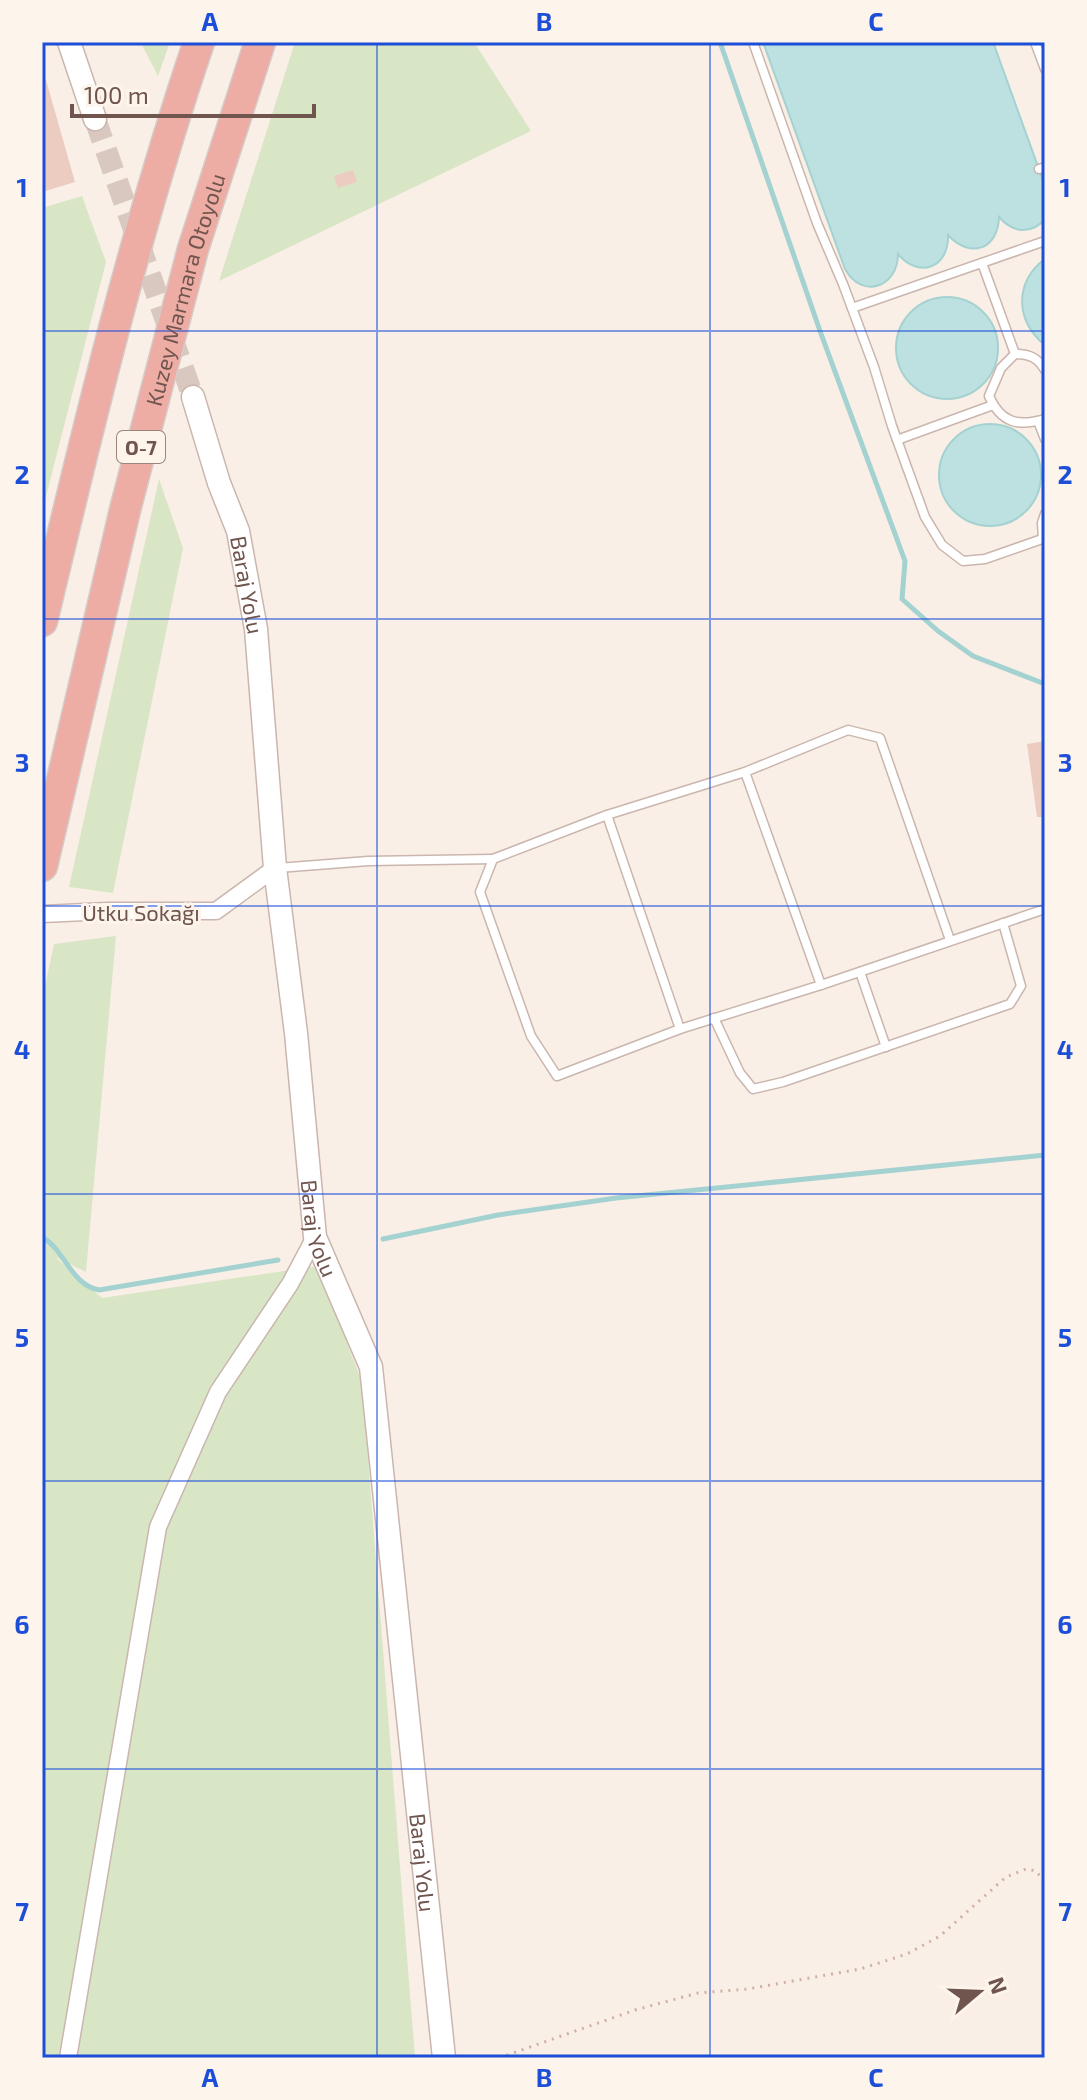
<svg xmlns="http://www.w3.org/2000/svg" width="1087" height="2100" font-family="'Exo 2',sans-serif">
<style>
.green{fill:#d8e6c6}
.water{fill:#bde1e1;stroke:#a4d2d1;stroke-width:2}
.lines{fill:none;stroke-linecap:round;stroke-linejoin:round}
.stream{stroke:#a4d2d1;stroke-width:5}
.building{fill:#eccbc1}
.tertiary-tunnel{stroke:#d8c8c0;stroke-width:22;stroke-dasharray:22 11;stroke-linecap:butt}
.service-casing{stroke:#cab6ae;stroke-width:11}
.minor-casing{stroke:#cab6ae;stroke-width:19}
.tertiary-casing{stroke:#cab6ae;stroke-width:25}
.motorway-casing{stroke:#d4ccca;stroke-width:33}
.path{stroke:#d1afa4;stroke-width:3;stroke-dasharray:2 6;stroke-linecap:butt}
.service{stroke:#fff;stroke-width:8}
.minor{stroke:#fff;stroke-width:16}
.tertiary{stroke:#fff;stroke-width:22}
.motorway{stroke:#edaca4;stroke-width:30}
.grid{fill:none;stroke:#1d4ed8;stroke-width:2;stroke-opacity:0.55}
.labels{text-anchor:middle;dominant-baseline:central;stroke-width:6;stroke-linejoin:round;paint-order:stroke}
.shield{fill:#fdf4ec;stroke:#9a857d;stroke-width:2}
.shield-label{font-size:20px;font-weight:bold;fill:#70554e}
.street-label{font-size:22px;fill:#70554e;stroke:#fdf4ec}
.neatline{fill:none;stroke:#1d4ed8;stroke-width:3}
.grid-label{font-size:26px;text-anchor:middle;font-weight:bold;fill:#1d4ed8}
</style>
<rect width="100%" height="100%" fill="#faefe6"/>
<g class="green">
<path d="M 142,42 L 170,42 L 158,76 L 143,47 Z"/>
<path d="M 295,42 L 474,42 L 531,131 L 219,281 Z"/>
<path d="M 82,196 L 106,262 L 42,512 L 42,208 Z"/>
<path d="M 159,479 L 183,548 L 113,893 L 69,887 Z"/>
<path d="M 116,936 L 86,1272 L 55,1257 L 102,1298 L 317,1266 L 362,1382 L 415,2058 L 42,2058 L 42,1000 L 54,944 Z"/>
</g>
<g class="water">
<path d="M 763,42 L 993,42 L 1045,186 L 1045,219 C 1031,235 1013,233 999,217 C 998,250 970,259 948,235 C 949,268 919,279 898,254 C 898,287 862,300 845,269 Z"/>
<path d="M 1045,259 L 1045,345 C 1015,322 1014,281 1045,259 Z"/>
<circle cx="947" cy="348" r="51"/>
<circle cx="990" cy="475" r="51"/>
</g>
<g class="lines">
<g class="stream">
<path d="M 720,42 L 820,331 L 905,561 L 902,599 L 938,631 L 973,656 L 1045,684"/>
<path d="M 42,1237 C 65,1250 71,1285 99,1290 L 278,1260"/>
<path d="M 383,1239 L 498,1215 L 616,1198 L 1045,1155"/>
</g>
</g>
<g class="building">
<path d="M 46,80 L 75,182 L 42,192 L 42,81 Z"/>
<path d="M 353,170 L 357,182 L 338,188 L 334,176 Z"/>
<path d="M 1045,741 L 1045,817 L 1037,817 L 1027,744 Z"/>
</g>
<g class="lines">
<path class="tertiary-tunnel" d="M 95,119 L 193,397"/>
<defs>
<g id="service">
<path d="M 753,42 L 817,223 L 843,284 L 874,367 L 892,426 L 925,517 L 942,545 L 963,561 L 985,559 L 1045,538"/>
<path d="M 1035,42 L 1045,69"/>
<path d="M 1039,169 L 1045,167"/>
<path d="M 982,263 L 1015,354"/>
<path d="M 852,308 L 1045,241"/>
<path d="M 1045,370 C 1038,358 1030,354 1015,354 L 1001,368 L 989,396 C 1001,423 1018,427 1045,419"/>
<path d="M 1038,421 L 1045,439"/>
<path d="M 897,440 L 993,405"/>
<path d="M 1043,539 L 1042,523 L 1045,514"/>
<path d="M 745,772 L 607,815 L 680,1029 L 821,985"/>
<path d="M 607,815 L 493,859 L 480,892 L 531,1036 L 557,1076 L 680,1029"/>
<path d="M 278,868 L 368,861 L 493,859"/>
<path d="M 950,940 L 880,738 L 848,730 L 745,772 L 821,985 L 1045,909"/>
<path d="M 860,972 L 886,1047"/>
<path d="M 714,1018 L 740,1073 L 753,1089 L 783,1082 L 1010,1004 L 1021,986 L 1003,923"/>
</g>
<g id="minor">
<path d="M 42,914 L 108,911 L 216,911 L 275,868"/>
<path d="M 68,2058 L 158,1527 L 218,1392 L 290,1284 L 315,1237"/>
</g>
<g id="tertiary">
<path d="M 69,42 L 95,119"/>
<path id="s1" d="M 193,397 L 219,483 L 238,531 L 256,629 L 275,868 L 296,1033 L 315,1237 L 371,1367 L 444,2058"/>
</g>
<g id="motorway">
<path d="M 42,621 C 88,427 135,231 199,42"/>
<path id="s2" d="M 42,866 L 125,510 L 193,249 L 260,42"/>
</g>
</defs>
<use href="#service" class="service-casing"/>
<use href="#minor" class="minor-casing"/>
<use href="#tertiary" class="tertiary-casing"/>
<use href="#motorway" class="motorway-casing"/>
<path class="path" d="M 499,2058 L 635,2010 L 698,1993 L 748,1989 L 860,1969 L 907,1954 L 940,1936 L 1006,1877 L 1026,1869 L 1036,1871 L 1045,1882"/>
<use href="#service" class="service"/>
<use href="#minor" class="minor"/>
<use href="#tertiary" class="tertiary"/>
<use href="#motorway" class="motorway"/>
</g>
<path class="grid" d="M 377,42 L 377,2058M 710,42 L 710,2058M 42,331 L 1045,331M 42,619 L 1045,619M 42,906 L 1045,906M 42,1194 L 1045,1194M 42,1481 L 1045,1481M 42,1769 L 1045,1769"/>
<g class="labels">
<rect class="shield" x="117" y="431" width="48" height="32" rx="6"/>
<g class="shield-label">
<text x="141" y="447">O-7</text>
</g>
<g class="street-label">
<text stroke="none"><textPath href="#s2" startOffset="594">Kuzey Marmara Otoyolu</textPath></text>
<text stroke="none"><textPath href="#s1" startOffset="196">Baraj Yolu</textPath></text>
<text x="141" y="912">Utku Sokağı</text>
<text stroke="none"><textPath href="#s1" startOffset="844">Baraj Yolu</textPath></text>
<text stroke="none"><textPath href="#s1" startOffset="1492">Baraj Yolu</textPath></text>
</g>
</g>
<rect width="1087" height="2100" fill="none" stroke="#fdf4ec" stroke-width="88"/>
<g transform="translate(979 1992) rotate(71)" stroke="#fdf4ec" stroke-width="6" paint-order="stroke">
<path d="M0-6L14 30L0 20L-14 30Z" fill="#70554e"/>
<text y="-12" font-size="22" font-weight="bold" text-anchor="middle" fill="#70554e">N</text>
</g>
<path d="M72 104v12h242v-12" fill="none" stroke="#70554e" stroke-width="4"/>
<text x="84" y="104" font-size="24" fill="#70554e" stroke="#fdf4ec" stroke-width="6" paint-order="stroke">100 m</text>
<rect x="44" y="44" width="999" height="2012" class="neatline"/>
<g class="grid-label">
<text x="210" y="31">A</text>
<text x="544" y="31">B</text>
<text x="876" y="31">C</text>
<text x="22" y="197">1</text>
<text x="1065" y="197">1</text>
<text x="22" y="484">2</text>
<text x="1065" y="484">2</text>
<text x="22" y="772">3</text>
<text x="1065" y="772">3</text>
<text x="22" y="1059">4</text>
<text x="1065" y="1059">4</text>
<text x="22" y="1347">5</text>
<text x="1065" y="1347">5</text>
<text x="22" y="1634">6</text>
<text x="1065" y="1634">6</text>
<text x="22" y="1921">7</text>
<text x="1065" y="1921">7</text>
<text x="210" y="2087">A</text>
<text x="544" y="2087">B</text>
<text x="876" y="2087">C</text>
</g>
</svg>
